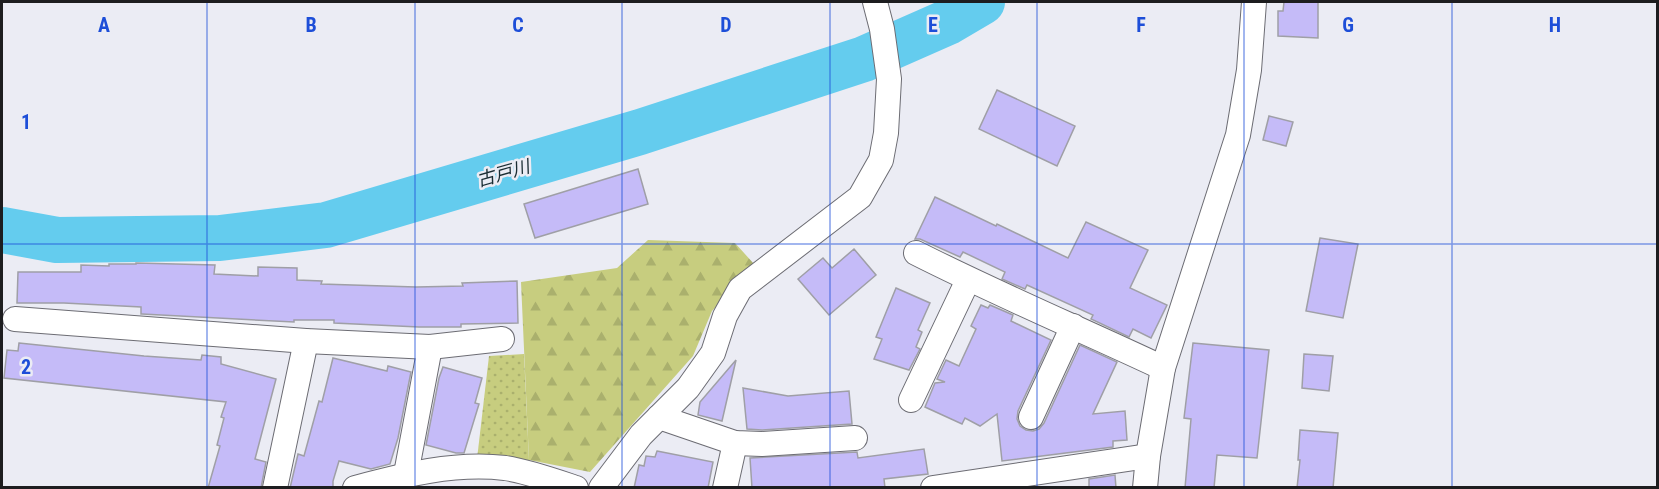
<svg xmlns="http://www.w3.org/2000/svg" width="1659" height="489" font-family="'Roboto Condensed','Noto Sans JP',sans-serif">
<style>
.grass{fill:url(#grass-dots)}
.forest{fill:url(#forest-firs)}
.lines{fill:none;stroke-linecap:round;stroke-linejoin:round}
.river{stroke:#64ccee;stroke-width:46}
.building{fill:#c5bbf8;stroke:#9f9fa6;stroke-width:1.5}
.minor-casing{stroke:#6c6c73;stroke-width:26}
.minor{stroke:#fff;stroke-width:24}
.grid{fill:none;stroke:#1d4ed8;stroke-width:1.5;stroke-opacity:0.55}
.labels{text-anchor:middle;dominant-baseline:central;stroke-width:5;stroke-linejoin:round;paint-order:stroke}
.water-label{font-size:18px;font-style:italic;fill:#192c33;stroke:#ebecf4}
.grid-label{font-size:20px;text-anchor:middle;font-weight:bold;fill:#1d4ed8;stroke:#ebecf4;stroke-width:5;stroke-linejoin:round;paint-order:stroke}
</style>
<defs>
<pattern id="grass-dots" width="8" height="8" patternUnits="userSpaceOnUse" patternTransform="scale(1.5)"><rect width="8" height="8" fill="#c7cd7f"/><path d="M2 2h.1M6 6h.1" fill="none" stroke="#aab06d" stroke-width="1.8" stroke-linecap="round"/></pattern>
<pattern id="forest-firs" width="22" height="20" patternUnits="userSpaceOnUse" patternTransform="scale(1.5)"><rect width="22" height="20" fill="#c7cd7f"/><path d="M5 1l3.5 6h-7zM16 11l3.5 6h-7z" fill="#aab06d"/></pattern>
</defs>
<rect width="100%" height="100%" fill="#ebecf4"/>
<path class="grass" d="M 524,354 L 529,460 L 477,459 L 489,356 Z"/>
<path class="forest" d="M 648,240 L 735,243 L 754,264 L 712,311 L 693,356 L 590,472 L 529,460 L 521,282 L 617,268 Z"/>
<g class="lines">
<path class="river" d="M 2,230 L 57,240 L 220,238 L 326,225 L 640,132 L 864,59 L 948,22 L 982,2"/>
</g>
<g class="building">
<path d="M 1284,2 L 1318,2 L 1318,38 L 1278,36 L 1278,11 L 1283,11 Z"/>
<path d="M 997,90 L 1075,126 L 1057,166 L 979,129 Z"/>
<path d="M 1269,116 L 1293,122 L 1286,146 L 1263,140 Z"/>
<path d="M 638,169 L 648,204 L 535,238 L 524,204 Z"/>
<path d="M 935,197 L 996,226 L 997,224 L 1068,258 L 1086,222 L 1148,250 L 1130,288 L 1167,305 L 1151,338 L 1133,329 L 1129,337 L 1091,319 L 1093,315 L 1027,285 L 1025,289 L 1002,279 L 1005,272 L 963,252 L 960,257 L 920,239 L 915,239 Z"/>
<path d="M 1320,238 L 1358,244 L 1343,318 L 1306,311 Z"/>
<path d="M 854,249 L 876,275 L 829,315 L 798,279 L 823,258 L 832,268 Z"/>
<path d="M 136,263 L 215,265 L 214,274 L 258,276 L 258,267 L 297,268 L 297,280 L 322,281 L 321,284 L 416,287 L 463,286 L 462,283 L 517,281 L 518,323 L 461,324 L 461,327 L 419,327 L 334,323 L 334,320 L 294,320 L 294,322 L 142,314 L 141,314 L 141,307 L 64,303 L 17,303 L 18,272 L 81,272 L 81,265 L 109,266 L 109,264 L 136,264 Z"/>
<path d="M 896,288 L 930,303 L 918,330 L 922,332 L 916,347 L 920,349 L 909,370 L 874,359 L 882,339 L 876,337 Z"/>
<path d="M 981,305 L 988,308 L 990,305 L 1013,315 L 1011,321 L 1051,340 L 1018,411 L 1017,419 L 1020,426 L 1026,430 L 1033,431 L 1039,429 L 1044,423 L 1080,345 L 1117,362 L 1093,414 L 1125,411 L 1127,440 L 1113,441 L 1113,447 L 1002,461 L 997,414 L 980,426 L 965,418 L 962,424 L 925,407 L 935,383 L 945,382 L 937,379 L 946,360 L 959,366 L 976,329 L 971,326 Z"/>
<path d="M 19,343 L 144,356 L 201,360 L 202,355 L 221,357 L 221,364 L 276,379 L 255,459 L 266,462 L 261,488 L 208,488 L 220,446 L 217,445 L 224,418 L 221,417 L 226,402 L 4,378 L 7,350 L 18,351 Z"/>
<path d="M 1193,343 L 1269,350 L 1257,458 L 1217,455 L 1214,488 L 1185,488 L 1191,419 L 1184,418 Z"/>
<path d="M 1304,354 L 1333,356 L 1329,391 L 1302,388 Z"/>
<path d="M 333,358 L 387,371 L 388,366 L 411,372 L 398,438 L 390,464 L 371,469 L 339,461 L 333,481 L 333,488 L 290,488 L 298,454 L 304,456 L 319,401 L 322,402 Z"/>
<path d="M 736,360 L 722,421 L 698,415 L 700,402 Z"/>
<path d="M 443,367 L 482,378 L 475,403 L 479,404 L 464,453 L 456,453 L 426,445 L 439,378 Z"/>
<path d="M 743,388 L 788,396 L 849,391 L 852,424 L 762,430 L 747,429 Z"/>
<path d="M 1300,430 L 1338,433 L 1333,488 L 1297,488 L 1300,460 L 1298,460 Z"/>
<path d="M 924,449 L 928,474 L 884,479 L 885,488 L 752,488 L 750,458 L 857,452 L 858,458 Z"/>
<path d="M 657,451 L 713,462 L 708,488 L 634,488 L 639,465 L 644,466 L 646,456 L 655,457 Z"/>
<path d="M 1115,475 L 1116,488 L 1089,488 L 1089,479 Z"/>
</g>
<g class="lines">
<defs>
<g id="minor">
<path d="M 916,253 C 997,294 1080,329 1163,368"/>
<path d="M 15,319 L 306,341 L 430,347 L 502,339"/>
<path d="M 911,400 L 968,280"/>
<path d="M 659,417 L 735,443 L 762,444 L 855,438"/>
<path d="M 1031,417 L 1073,326"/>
<path d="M 406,474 L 430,347"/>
<path d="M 275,488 L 306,341"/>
<path d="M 355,488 C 404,475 454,462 505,468 C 526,471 555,481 576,488"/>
<path d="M 601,488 L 641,435 L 688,388 L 713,353 L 725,316 L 740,289 L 860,197 L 881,160 L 886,133 L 889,79 L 882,29 L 875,2"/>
<path d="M 725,488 L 735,443"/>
<path d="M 933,488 L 1148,456"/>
<path d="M 1145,488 L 1148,456 L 1163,368 L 1238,135 L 1249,70 L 1254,2"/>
</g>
</defs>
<use href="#minor" class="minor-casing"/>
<use href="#minor" class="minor"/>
</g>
<path class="grid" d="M 207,2 L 207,488M 415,2 L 415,488M 622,2 L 622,488M 830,2 L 830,488M 1037,2 L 1037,488M 1244,2 L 1244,488M 1452,2 L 1452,488M 2,244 L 1658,244"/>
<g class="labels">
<g class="water-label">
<text transform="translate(503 173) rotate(-16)">古戸川</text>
</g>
</g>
<g class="grid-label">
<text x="104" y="32">A</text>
<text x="311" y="32">B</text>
<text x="518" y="32">C</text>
<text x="726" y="32">D</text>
<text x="933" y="32">E</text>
<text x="1141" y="32">F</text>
<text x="1348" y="32">G</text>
<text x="1555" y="32">H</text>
<text x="26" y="129">1</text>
<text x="26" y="374">2</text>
</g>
<rect width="1659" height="489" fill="none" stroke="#1d1d1f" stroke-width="6"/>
</svg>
